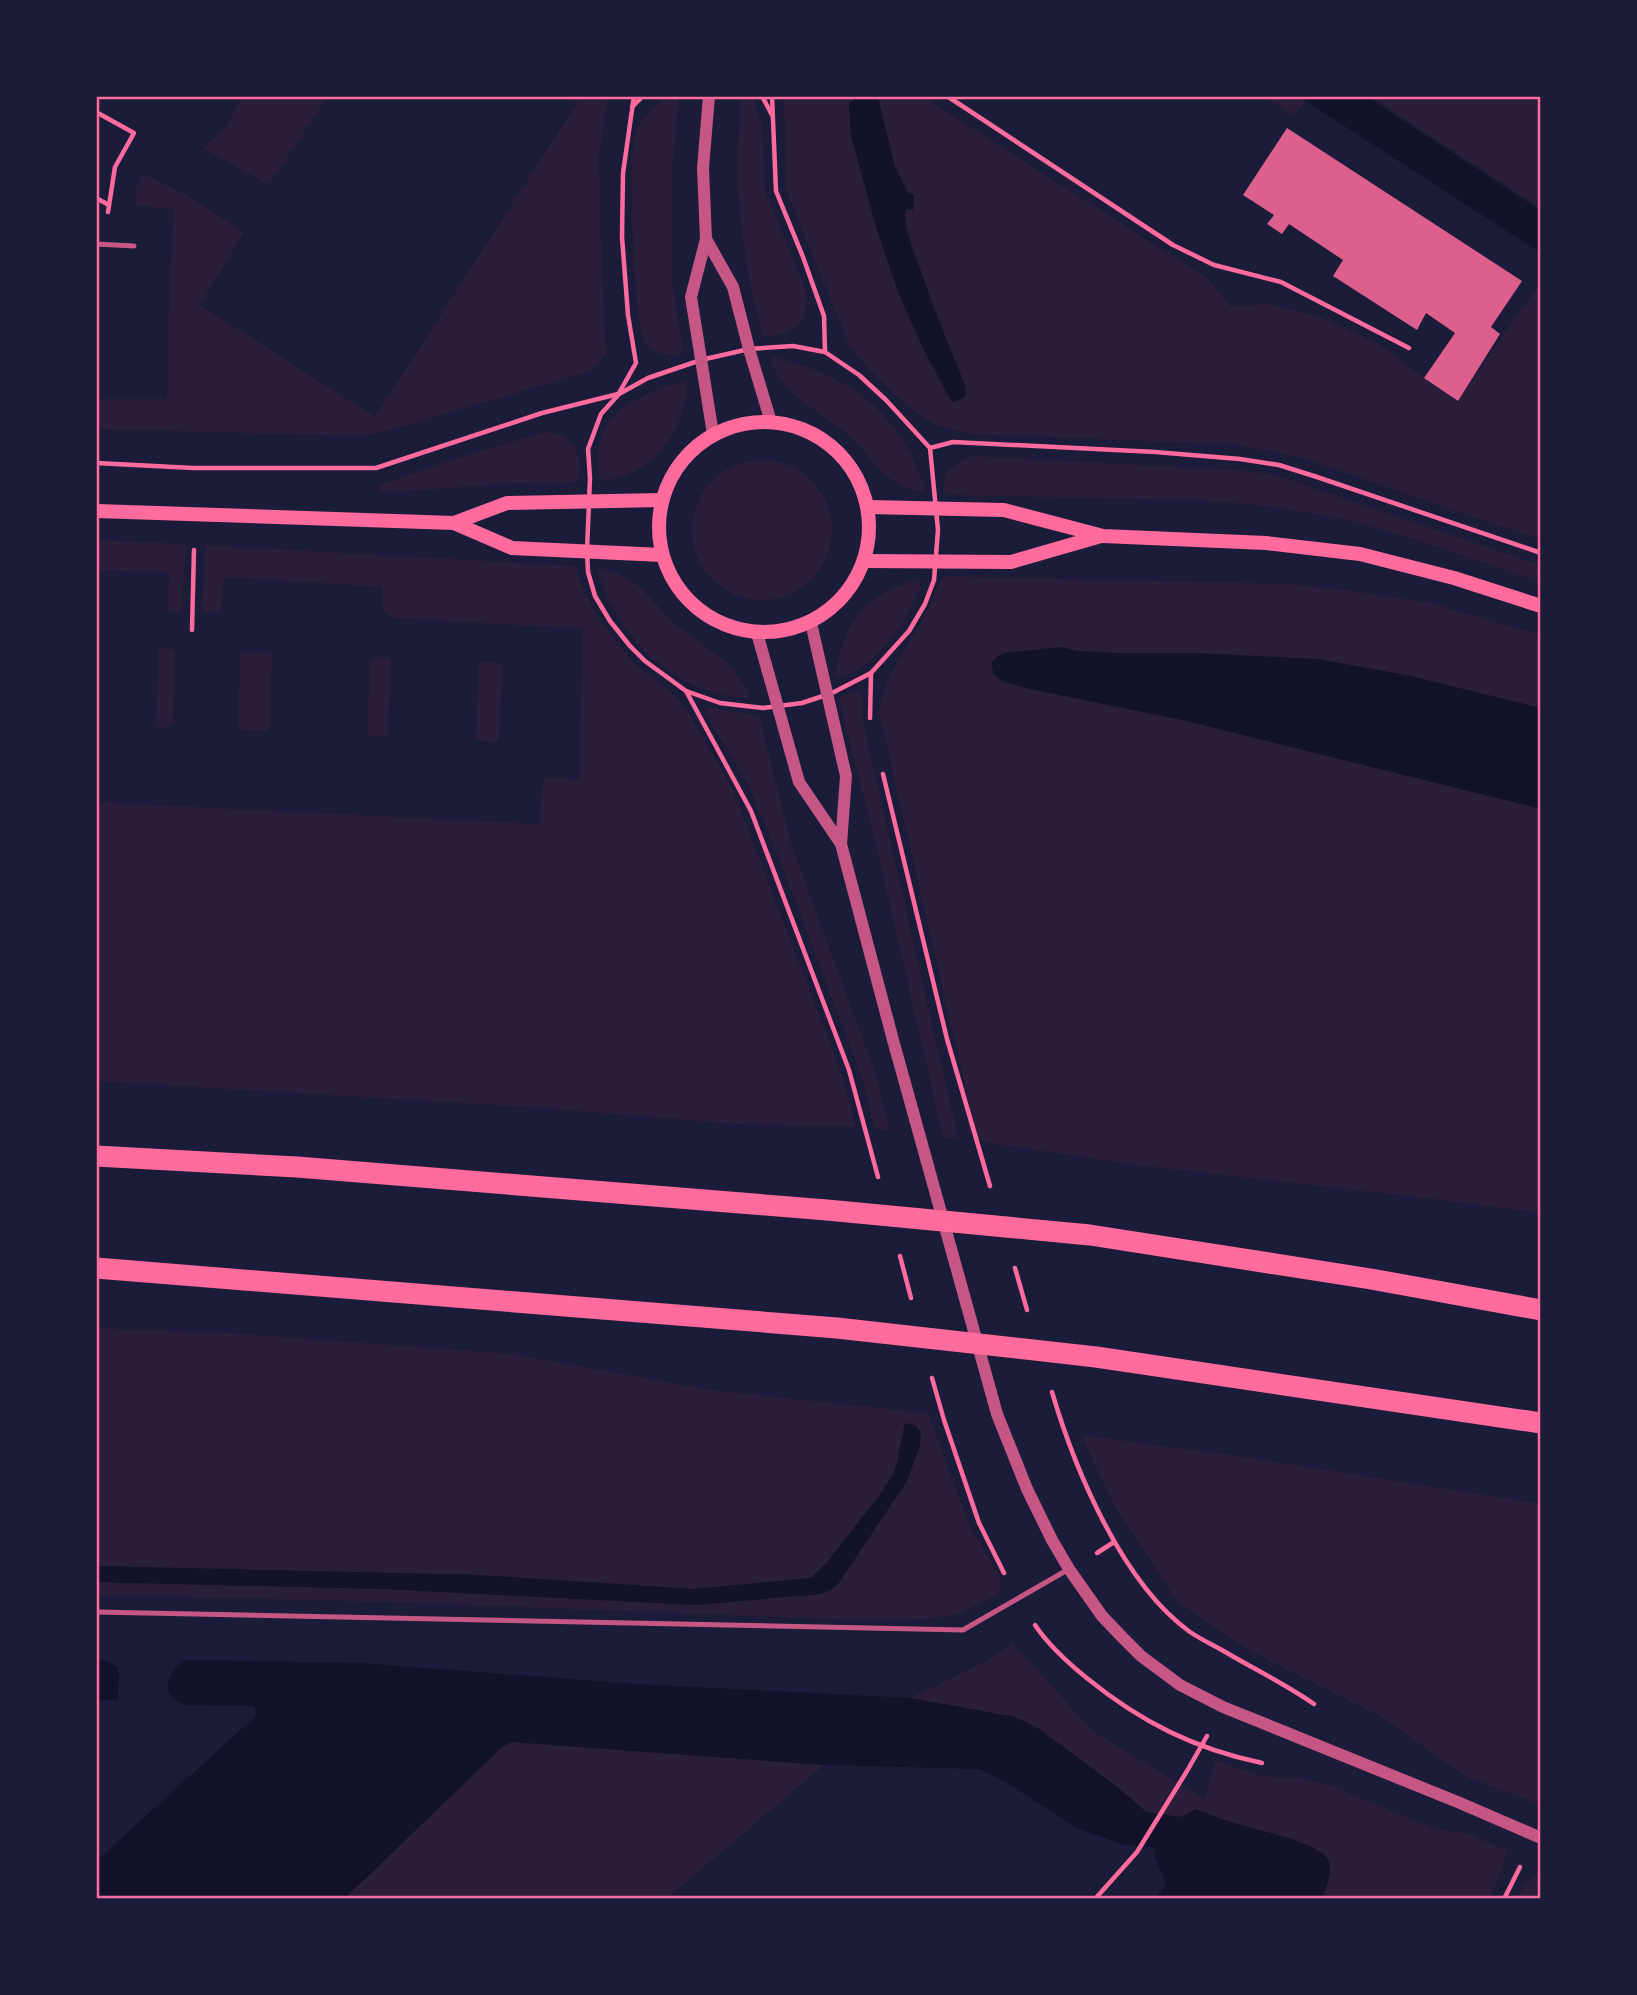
<svg xmlns="http://www.w3.org/2000/svg" width="1637" height="1995" font-family="Commissioner,sans-serif">
<style>
.green{fill:#2a1e3b}
.water{fill:#12122b}
.building{fill:#dd5f8e}
.lines{fill:none;stroke-linecap:round;stroke-linejoin:round}
.path{stroke:#ff6b9d;stroke-width:4.5}
.service{stroke:#c65784;stroke-width:5}
.tertiary{stroke:#c65784;stroke-width:12}
.secondary{stroke:#ff6b9d;stroke-width:14}
.motorway{stroke:#ff6b9d;stroke-width:21}
.neatline{fill:none;stroke:#ff6b9d;stroke-width:2.5}
</style>
<rect width="100%" height="100%" fill="#1b1b3a"/>
<g class="green">
<path d="M 242,96 L 328,96 L 269,185 L 203,148 L 226,127 Z"/>
<path d="M 567,96 L 608,96 L 599,154 L 601,250 L 606,355 L 591,371 L 404,426 L 364,436 L 96,429 L 96,399 L 167,399 L 169,289 L 174,209 L 137,206 L 135,192 L 141,175 L 148,176 L 187,195 L 244,232 L 200,305 L 375,417 L 577,103 Z"/>
<path d="M 667,96 L 679,96 L 672,170 L 672,283 L 683,351 L 681,355 C 669,356 655,355 647,345 C 632,327 629,164 634,138 C 638,120 654,108 667,96 Z"/>
<path d="M 741,96 L 753,96 L 762,125 L 765,190 L 805,289 C 808,313 805,327 779,334 C 772,336 769,337 762,335 L 747,269 L 739,202 L 737,166 Z"/>
<path d="M 784,96 L 864,96 L 855,98 L 849,104 L 851,135 L 871,211 L 898,292 L 924,351 L 952,402 L 962,399 L 905,222 L 905,212 L 907,209 L 912,210 L 908,193 L 895,167 L 877,96 L 922,96 L 1208,279 L 1230,306 L 1267,304 L 1316,315 L 1379,344 L 1424,378 L 1457,401 L 1541,282 L 1541,540 L 1302,458 L 1239,445 L 971,434 C 960,432 950,430 940,426 C 912,414 868,371 850,347 L 786,189 Z"/>
<path d="M 1263,96 L 1282,96 L 1289,99 C 1295,94 1299,97 1305,101 L 1294,116 Z"/>
<path d="M 1370,96 L 1541,96 L 1541,209 Z"/>
<path d="M 774,357 C 852,377 898,410 925,488 L 924,492 C 884,488 874,457 848,435 C 819,410 787,399 770,361 Z"/>
<path d="M 679,382 L 685,382 L 687,385 C 685,423 664,459 628,474 C 619,478 609,481 601,479 L 599,476 C 599,467 598,457 599,448 C 604,407 646,394 679,382 Z"/>
<path d="M 545,432 C 550,433 558,432 562,435 C 578,444 585,466 576,482 L 566,484 L 518,483 L 381,493 L 379,485 L 454,459 Z"/>
<path d="M 975,456 L 1238,470 L 1276,475 L 1541,565 L 1541,582 L 1405,536 L 1341,519 L 1304,512 L 1248,504 L 1188,500 L 945,495 C 939,474 956,459 975,456 Z"/>
<circle cx="762" cy="530" r="70"/>
<path d="M 96,540 L 186,544 L 182,610 L 180,612 L 169,611 L 167,608 L 169,573 L 96,570 Z"/>
<path d="M 205,545 L 576,566 L 582,587 L 601,622 L 633,662 L 668,689 L 678,700 L 688,712 L 733,790 L 842,1075 L 856,1127 L 735,1124 L 541,1108 L 96,1081 L 96,802 L 539,824 L 543,780 L 546,778 L 579,779 L 583,629 L 395,618 C 379,614 383,600 382,587 L 224,577 L 221,610 L 218,613 L 205,612 L 202,609 Z"/>
<path d="M 601,568 L 620,574 L 639,586 L 676,625 L 728,663 L 750,693 L 748,698 C 677,696 617,637 598,572 Z"/>
<path d="M 943,576 L 1292,584 L 1345,590 L 1431,603 L 1541,635 L 1541,1213 L 1441,1200 L 1128,1164 L 978,1141 L 879,713 C 884,675 907,648 925,616 C 932,603 935,588 943,576 Z"/>
<path d="M 918,580 L 921,585 C 909,620 876,667 838,679 L 836,674 C 842,624 868,591 918,580 Z"/>
<path d="M 162,648 L 173,649 L 175,652 L 173,724 L 168,728 L 158,727 L 156,725 L 159,650 Z"/>
<path d="M 244,651 L 272,653 L 270,728 L 267,731 L 238,730 L 240,654 Z"/>
<path d="M 374,657 L 389,657 L 391,662 L 388,733 L 383,737 L 369,736 L 367,733 L 370,660 Z"/>
<path d="M 482,662 L 500,663 L 503,665 L 499,738 L 497,742 L 479,741 L 476,738 L 479,665 Z"/>
<path d="M 856,690 L 862,693 L 863,722 L 958,1138 L 943,1137 L 881,866 L 839,701 L 841,696 Z"/>
<path d="M 708,707 L 759,716 L 792,846 L 874,1070 L 890,1131 L 875,1129 L 861,1075 L 783,868 L 748,784 L 705,713 Z"/>
<path d="M 96,1328 L 230,1333 L 512,1354 L 711,1390 L 928,1413 L 971,1529 L 1000,1576 L 1001,1588 L 1000,1592 L 991,1598 L 963,1612 L 947,1616 L 926,1619 L 858,1620 L 388,1602 L 96,1595 L 96,1582 L 384,1589 L 696,1605 L 796,1596 C 810,1596 827,1594 838,1584 L 907,1481 L 915,1425 L 905,1424 L 897,1463 L 893,1474 L 879,1496 L 828,1561 L 811,1578 L 694,1589 L 478,1575 L 96,1566 Z"/>
<path d="M 1081,1435 L 1238,1456 L 1541,1504 L 1541,1805 L 1467,1777 L 1381,1717 L 1271,1662 L 1231,1639 L 1176,1600 L 1114,1505 Z"/>
<path d="M 1012,1643 L 1094,1732 L 1205,1799 L 1215,1760 L 1262,1776 L 1304,1779 L 1332,1786 L 1435,1829 L 1467,1833 L 1508,1851 L 1490,1899 L 1337,1899 L 1325,1894 L 1330,1869 L 1328,1858 C 1288,1832 1239,1828 1196,1809 L 1180,1817 L 1146,1812 L 1121,1790 L 1039,1729 L 1015,1717 L 910,1698 L 992,1658 Z"/>
<path d="M 511,1742 L 824,1765 L 666,1899 L 344,1899 L 501,1748 Z"/>
<path d="M 1541,1873 L 1541,1899 L 1517,1899 L 1526,1881 Z"/>
</g>
<g class="water">
<path d="M 864,96 L 878,97 L 895,167 L 908,193 L 914,195 L 913,210 L 907,209 L 905,212 C 905,233 914,255 922,274 C 935,312 950,348 965,385 L 966,395 L 962,399 L 952,402 L 924,350 L 899,294 L 878,233 L 851,135 L 849,104 L 855,98 Z"/>
<path d="M 1298,96 L 1366,96 L 1541,211 L 1541,253 Z"/>
<path d="M 1059,647 L 1078,651 L 1119,653 L 1195,653 L 1318,659 L 1406,675 L 1541,708 L 1541,809 L 1182,720 L 1025,688 C 1010,683 990,682 992,662 L 999,655 L 1005,653 Z"/>
<path d="M 905,1423 L 915,1425 L 921,1432 L 920,1446 L 907,1481 L 838,1584 C 826,1595 812,1596 796,1596 L 696,1605 L 384,1589 L 96,1582 L 96,1566 L 478,1575 L 694,1589 L 811,1578 L 828,1561 L 879,1496 L 893,1475 L 897,1463 Z"/>
<path d="M 187,1660 L 361,1663 L 635,1684 L 910,1698 L 1015,1717 L 1039,1729 L 1121,1790 L 1146,1812 L 1180,1817 L 1196,1809 C 1214,1817 1233,1823 1252,1828 C 1270,1833 1316,1843 1327,1858 C 1335,1868 1326,1889 1321,1899 L 1249,1899 C 1239,1895 1229,1895 1219,1899 L 1155,1899 L 1166,1884 C 1162,1868 1155,1865 1154,1847 L 1124,1845 L 1077,1828 L 1007,1783 L 980,1769 L 824,1765 L 511,1742 L 501,1748 L 344,1899 L 96,1899 L 96,1861 L 256,1716 L 255,1706 L 189,1705 C 158,1700 164,1671 187,1660 Z"/>
<path d="M 96,1661 L 107,1661 L 119,1668 L 118,1698 L 116,1700 L 96,1701 Z"/>
</g>
<path class="building" d="M 1287,128 L 1522,281 L 1491,327 L 1500,334 L 1458,401 L 1424,378 L 1455,333 L 1426,313 L 1417,330 L 1333,276 L 1343,260 L 1289,224 L 1282,234 L 1267,224 L 1274,215 L 1243,195 Z"/>
<g class="lines">
<g class="path">
<path d="M 762,96 L 772,115"/>
<path d="M 772,96 L 776,191 L 803,257 L 824,316 L 825,352"/>
<path d="M 947,96 L 1173,245 L 1214,265 L 1281,282 L 1409,348"/>
<path d="M 632,107 L 643,96"/>
<path d="M 96,112 L 134,133 L 115,167 L 108,212"/>
<path d="M 96,198 L 109,205"/>
<path d="M 793,346 L 825,352 L 859,375 L 886,400 L 930,448 L 938,530 L 934,580 L 925,604 L 909,631 L 871,673 L 832,693 L 802,703 L 763,708 L 720,703 L 686,691 L 645,661 L 630,646 L 610,621 L 595,596 L 588,572 L 587,550 L 590,478 L 588,449 L 601,414 L 619,394 L 648,378 L 701,360 L 749,349 Z"/>
<path d="M 619,393 L 636,363 L 628,315 L 622,237 L 623,173 L 634,96"/>
<path d="M 930,448 L 953,442 L 1155,452 L 1240,459 L 1279,465 L 1317,477 L 1541,553"/>
<path d="M 96,463 L 193,468 L 376,468 L 542,413 L 618,394"/>
<path d="M 192,630 L 194,550"/>
<path d="M 686,691 L 751,811 L 849,1070 L 878,1177"/>
<path d="M 870,718 L 871,673"/>
<path d="M 883,774 L 947,1039 L 990,1186"/>
<path d="M 900,1256 L 911,1298"/>
<path d="M 1015,1268 L 1027,1310"/>
<path d="M 932,1378 L 944,1420 L 979,1523 L 1004,1573"/>
<path d="M 1052,1392 C 1075,1470 1122,1583 1190,1632 C 1202,1640 1215,1646 1227,1653 C 1256,1670 1287,1685 1314,1704"/>
<path d="M 1097,1553 L 1114,1542"/>
<path d="M 1035,1625 C 1049,1646 1068,1663 1088,1679 C 1141,1722 1195,1749 1262,1763"/>
<path d="M 1095,1899 L 1137,1852 L 1187,1771 L 1207,1736"/>
<path d="M 1504,1899 L 1520,1867"/>
</g>
<g class="service">
<path d="M 96,244 L 134,246"/>
<path d="M 96,1612 L 963,1630 L 1069,1569"/>
</g>
<g class="tertiary">
<path d="M 709,96 L 703,168 L 706,239 L 691,297 L 713,434"/>
<path d="M 706,239 L 733,287 L 749,349 L 771,422"/>
<path d="M 811,623 L 846,776 L 841,844 L 893,1040 L 997,1414 L 1027,1489 L 1052,1540 L 1069,1569 L 1102,1616 L 1123,1638 L 1141,1656 L 1180,1685 L 1223,1707 L 1460,1803 L 1541,1838"/>
<path d="M 757,633 L 799,782 L 841,844"/>
</g>
<g class="secondary">
<circle cx="764" cy="527" r="105"/>
<path d="M 868,507 L 1004,510 L 1103,536 L 1266,543 L 1360,554 L 1454,578 L 1541,606"/>
<path d="M 96,511 L 454,523 L 512,548 L 662,555"/>
<path d="M 454,523 L 507,503 L 662,500"/>
<path d="M 865,561 L 1011,562 L 1101,536"/>
</g>
<g class="motorway">
<path d="M 96,1156 L 297,1167 L 827,1210 L 1090,1235 L 1371,1279 L 1541,1310"/>
<path d="M 96,1268 L 837,1328 L 1096,1357 L 1541,1423"/>
</g>
</g>
<rect width="1637" height="1995" fill="none" stroke="#1b1b3a" stroke-width="196"/>
<rect x="98" y="98" width="1441" height="1799" class="neatline"/>
</svg>
